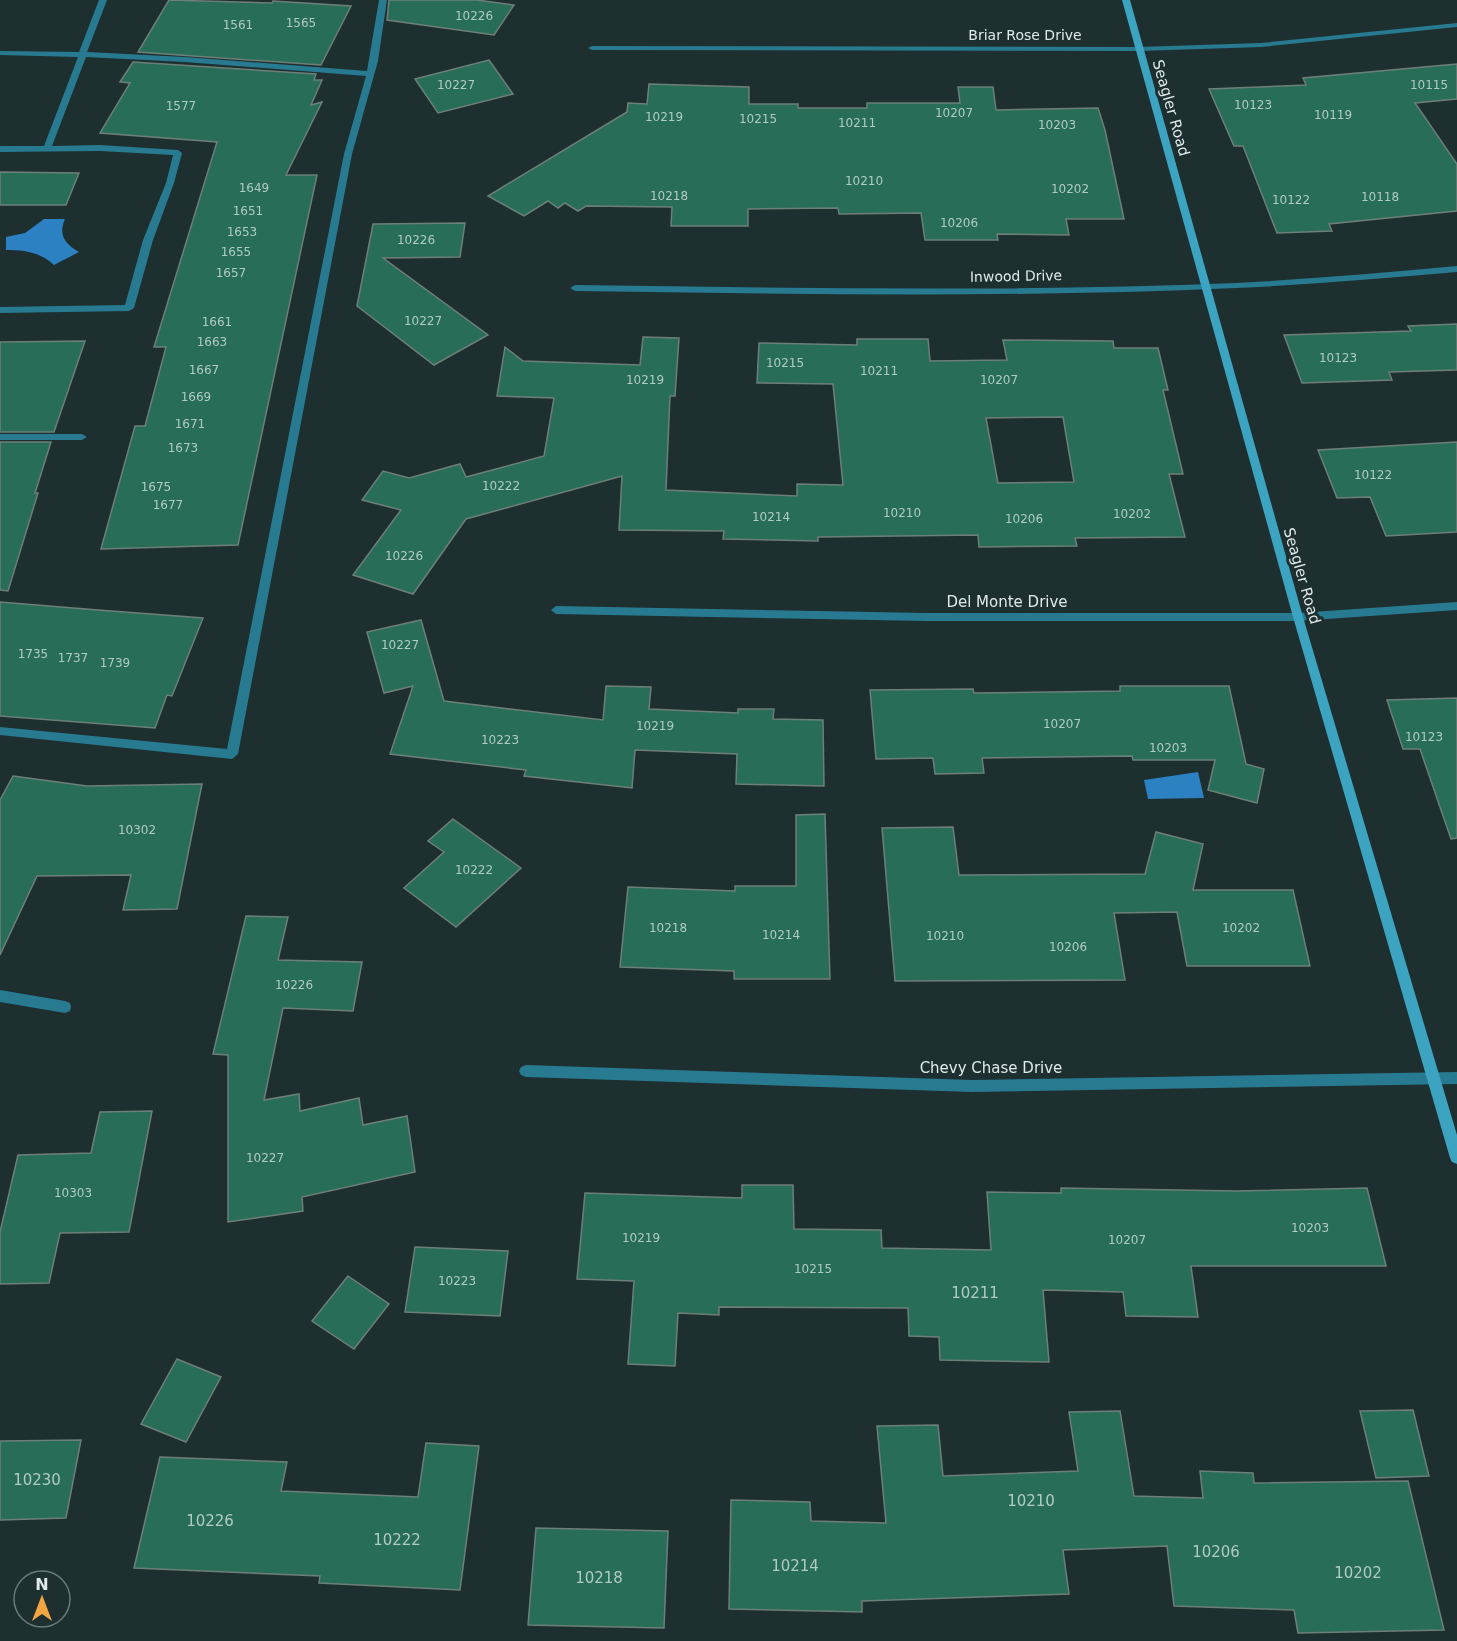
<svg xmlns="http://www.w3.org/2000/svg" width="1457" height="1641" font-family="'DejaVu Sans',sans-serif">
<style>
.water{fill:#2b81c2}
.building{fill:#286d58;stroke:#6e7f79;stroke-width:1.5;fill-rule:evenodd}
.lines{fill:none;stroke-linecap:round;stroke-linejoin:round}
.lane{fill:#287a91;fill-rule:evenodd}
.street{fill:#287a91;fill-rule:evenodd}
.secondary{fill:#3ca3c1;fill-rule:evenodd}
.labels{text-anchor:middle;dominant-baseline:central;stroke-width:6;stroke-linejoin:round;paint-order:stroke}
.number-label{font-size:12px;fill:#b1cac5}
.far-street-label{font-size:14px;fill:#dfe9e9;stroke:#1e2f2f}
.street-label{font-size:15px;fill:#dfe9e9;stroke:#1e2f2f}
.near-number-label{font-size:15px;fill:#b1cac5}
</style>
<rect width="100%" height="100%" fill="#1e2f2f"/>
<g class="water">
<path d="M 44,219 L 65,219 C 58,235 65,244 79,252 L 54,265 C 40,252 24,250 6,250 L 6,237 L 25,233 Z"/>
<path d="M 1198,772 L 1204,798 L 1148,799 L 1144,780 Z"/>
</g>
<g class="building">
<path d="M 169,0 L 272,3 L 273,1 L 351,6 L 321,65 L 138,52 Z"/>
<path d="M 389,0 L 477,0 L 514,5 L 494,35 L 387,20 Z"/>
<path d="M 489,60 L 513,94 L 438,113 L 415,79 Z"/>
<path d="M 133,62 L 316,74 L 314,80 L 322,80 L 311,105 L 322,102 L 286,175 L 317,175 L 238,545 L 101,549 L 135,426 L 145,426 L 166,347 L 154,347 L 217,142 L 100,133 L 130,83 L 120,82 Z"/>
<path d="M 1457,64 L 1457,99 L 1415,103 L 1457,164 L 1457,211 L 1329,224 L 1332,231 L 1277,233 L 1243,146 L 1234,146 L 1209,89 L 1306,85 L 1303,78 Z"/>
<path d="M 649,84 L 749,87 L 749,104 L 798,104 L 798,108 L 867,108 L 867,103 L 960,103 L 958,87 L 993,87 L 996,110 L 1098,108 L 1105,130 L 1124,219 L 1066,219 L 1069,235 L 997,234 L 998,240 L 925,240 L 921,213 L 839,214 L 838,208 L 748,209 L 748,226 L 671,226 L 672,207 L 586,206 L 578,211 L 565,203 L 558,208 L 548,201 L 524,216 L 488,196 L 627,112 L 628,103 L 647,104 Z"/>
<path d="M 0,172 L 79,173 L 66,205 L 0,205 Z"/>
<path d="M 465,223 L 460,257 L 383,258 L 488,335 L 434,365 L 357,306 L 373,224 Z"/>
<path d="M 1457,324 L 1457,370 L 1389,372 L 1392,380 L 1302,383 L 1284,335 L 1411,331 L 1408,326 Z"/>
<path d="M 643,337 L 679,338 L 675,396 L 670,396 L 666,490 L 797,496 L 797,484 L 843,485 L 833,384 L 757,383 L 759,343 L 857,345 L 857,339 L 928,339 L 930,361 L 1007,360 L 1003,340 L 1113,341 L 1114,348 L 1158,348 L 1168,390 L 1163,390 L 1183,474 L 1169,474 L 1185,537 L 1075,538 L 1077,546 L 979,547 L 978,535 L 818,537 L 818,541 L 723,539 L 724,531 L 619,530 L 622,476 L 466,519 L 413,594 L 353,575 L 401,510 L 362,500 L 383,471 L 409,478 L 460,464 L 466,477 L 544,456 L 554,398 L 497,396 L 505,347 L 523,361 L 640,365 ZM 1063,417 L 1074,482 L 998,483 L 986,418 Z"/>
<path d="M 85,341 L 54,432 L 0,432 L 0,342 Z"/>
<path d="M 0,442 L 51,442 L 35,493 L 38,493 L 8,591 L 0,590 Z"/>
<path d="M 1457,442 L 1457,532 L 1386,536 L 1370,497 L 1337,498 L 1318,450 Z"/>
<path d="M 0,602 L 98,610 L 203,618 L 172,696 L 167,695 L 155,728 L 0,716 Z"/>
<path d="M 421,620 L 444,701 L 603,720 L 606,686 L 651,687 L 649,709 L 738,713 L 738,709 L 774,709 L 773,719 L 823,720 L 824,786 L 736,784 L 737,754 L 635,750 L 632,788 L 524,776 L 526,770 L 390,754 L 413,686 L 384,693 L 367,632 Z"/>
<path d="M 1120,686 L 1229,686 L 1246,764 L 1264,769 L 1257,803 L 1208,790 L 1215,760 L 1133,760 L 1132,756 L 982,758 L 984,773 L 935,774 L 933,758 L 876,759 L 870,690 L 973,689 L 974,693 L 1120,691 Z"/>
<path d="M 1457,698 L 1457,838 L 1451,839 L 1420,749 L 1403,749 L 1387,700 Z"/>
<path d="M 13,776 L 87,786 L 202,784 L 177,909 L 123,910 L 131,875 L 37,876 L 0,955 L 0,800 Z"/>
<path d="M 825,814 L 830,979 L 734,979 L 734,971 L 620,967 L 628,887 L 735,891 L 735,886 L 796,886 L 796,815 Z"/>
<path d="M 453,819 L 521,868 L 456,927 L 404,888 L 444,852 L 428,841 Z"/>
<path d="M 953,827 L 959,875 L 1145,874 L 1156,832 L 1203,844 L 1193,890 L 1293,890 L 1310,966 L 1187,966 L 1177,912 L 1114,913 L 1125,980 L 895,981 L 882,828 Z"/>
<path d="M 246,916 L 288,917 L 278,960 L 362,962 L 353,1011 L 283,1008 L 264,1100 L 299,1094 L 300,1111 L 359,1098 L 363,1125 L 407,1116 L 415,1172 L 302,1197 L 303,1211 L 228,1222 L 228,1055 L 213,1054 Z"/>
<path d="M 152,1111 L 129,1232 L 60,1233 L 49,1283 L 0,1284 L 0,1232 L 18,1155 L 91,1153 L 100,1112 Z"/>
<path d="M 742,1185 L 793,1185 L 794,1229 L 881,1230 L 882,1248 L 991,1250 L 987,1192 L 1061,1193 L 1061,1188 L 1236,1191 L 1367,1188 L 1386,1266 L 1191,1266 L 1198,1317 L 1126,1316 L 1123,1292 L 1043,1290 L 1049,1362 L 940,1360 L 939,1337 L 909,1336 L 908,1308 L 719,1307 L 719,1315 L 678,1313 L 675,1366 L 628,1364 L 634,1281 L 577,1279 L 585,1193 L 742,1198 Z"/>
<path d="M 415,1247 L 508,1251 L 500,1316 L 405,1312 Z"/>
<path d="M 348,1276 L 389,1304 L 354,1349 L 312,1321 Z"/>
<path d="M 177,1359 L 221,1377 L 186,1442 L 141,1424 Z"/>
<path d="M 1413,1410 L 1429,1476 L 1376,1478 L 1360,1411 Z"/>
<path d="M 1120,1411 L 1134,1496 L 1203,1498 L 1200,1471 L 1253,1473 L 1254,1483 L 1408,1481 L 1444,1630 L 1298,1633 L 1294,1610 L 1174,1606 L 1167,1546 L 1063,1550 L 1069,1594 L 862,1601 L 862,1612 L 729,1609 L 731,1500 L 810,1502 L 811,1521 L 886,1523 L 877,1426 L 938,1425 L 943,1476 L 1078,1471 L 1069,1412 Z"/>
<path d="M 81,1440 L 66,1518 L 0,1520 L 0,1441 Z"/>
<path d="M 426,1443 L 479,1446 L 460,1590 L 319,1583 L 320,1576 L 134,1568 L 160,1457 L 287,1462 L 281,1491 L 418,1497 Z"/>
<path d="M 536,1528 L 668,1531 L 664,1628 L 528,1625 Z"/>
</g>
<g class="lines">
<g class="lane">
<path d="M 99,0 L 107,0 L 87,52 L 185,57 L 367,71 L 379,0 L 387,0 L 378,61 L 352,154 L 238,754 L 232,759 L 0,735 L 0,727 L 227,749 L 344,154 L 366,76 L 185,62 L 86,57 L 52,146 L 100,145 L 178,150 L 182,153 L 174,183 L 153,240 L 134,308 L 129,311 L 0,313 L 0,307 L 125,305 L 143,240 L 166,183 L 173,155 L 100,151 L 0,152 L 0,146 L 44,146 L 78,57 L 0,55 L 0,51 L 79,52 Z"/>
<path d="M 0,434 L 82,434 L 87,437 L 82,440 L 0,440 Z"/>
</g>
<g class="street">
<path d="M 1457,23 L 1457,27 L 1261,47 L 1139,51 L 592,50 L 588,48 L 592,46 L 1139,47 L 1261,43 Z"/>
<path d="M 1457,266 L 1457,272 C 1383,278 1310,285 1236,288 C 1016,298 795,294 575,291 L 570,288 L 575,285 C 795,288 1016,292 1236,283 C 1310,279 1383,273 1457,266 Z"/>
<path d="M 1457,602 L 1457,610 L 1298,621 L 927,621 L 556,614 L 551,610 L 556,606 L 927,613 L 1298,613 Z"/>
<path d="M 0,990 L 65,1001 L 70,1003 L 71,1007 L 70,1011 L 65,1013 L 0,1002 Z"/>
<path d="M 526,1065 L 972,1080 L 1457,1072 L 1457,1084 L 972,1092 L 526,1077 L 521,1075 L 519,1071 L 521,1067 Z"/>
</g>
<path class="secondary" d="M 1122,0 L 1130,0 L 1303,617 L 1457,1135 L 1457,1164 L 1452,1162 L 1450,1158 L 1293,617 Z"/>
</g>
<g class="labels">
<g class="number-label">
<text x="474" y="16">10226</text>
<text x="301" y="23">1565</text>
<text x="238" y="25">1561</text>
<text x="456" y="85">10227</text>
<text x="1429" y="85">10115</text>
<text x="1253" y="105">10123</text>
<text x="181" y="106">1577</text>
<text x="954" y="113">10207</text>
<text x="1333" y="115">10119</text>
<text x="664" y="117">10219</text>
<text x="758" y="119">10215</text>
<text x="857" y="123">10211</text>
<text x="1057" y="125">10203</text>
<text x="864" y="181">10210</text>
<text x="254" y="188">1649</text>
<text x="1070" y="189">10202</text>
<text x="669" y="196">10218</text>
<text x="1380" y="197">10118</text>
<text x="1291" y="200">10122</text>
<text x="248" y="211">1651</text>
<text x="959" y="223">10206</text>
<text x="242" y="232">1653</text>
<text x="416" y="240">10226</text>
<text x="236" y="252">1655</text>
<text x="231" y="273">1657</text>
<text x="423" y="321">10227</text>
<text x="217" y="322">1661</text>
<text x="212" y="342">1663</text>
<text x="1338" y="358">10123</text>
<text x="785" y="363">10215</text>
<text x="204" y="370">1667</text>
<text x="879" y="371">10211</text>
<text x="645" y="380">10219</text>
<text x="999" y="380">10207</text>
<text x="196" y="397">1669</text>
<text x="190" y="424">1671</text>
<text x="183" y="448">1673</text>
<text x="1373" y="475">10122</text>
<text x="501" y="486">10222</text>
<text x="156" y="487">1675</text>
<text x="168" y="505">1677</text>
<text x="902" y="513">10210</text>
<text x="1132" y="514">10202</text>
<text x="771" y="517">10214</text>
<text x="1024" y="519">10206</text>
<text x="404" y="556">10226</text>
<text x="400" y="645">10227</text>
<text x="33" y="654">1735</text>
<text x="73" y="658">1737</text>
<text x="115" y="663">1739</text>
<text x="1062" y="724">10207</text>
<text x="655" y="726">10219</text>
<text x="1424" y="737">10123</text>
<text x="500" y="740">10223</text>
<text x="1168" y="748">10203</text>
<text x="137" y="830">10302</text>
<text x="474" y="870">10222</text>
<text x="668" y="928">10218</text>
<text x="1241" y="928">10202</text>
<text x="781" y="935">10214</text>
<text x="945" y="936">10210</text>
<text x="1068" y="947">10206</text>
<text x="294" y="985">10226</text>
<text x="265" y="1158">10227</text>
<text x="73" y="1193">10303</text>
<text x="1310" y="1228">10203</text>
<text x="641" y="1238">10219</text>
<text x="1127" y="1240">10207</text>
<text x="813" y="1269">10215</text>
<text x="457" y="1281">10223</text>
</g>
<g class="far-street-label">
<text x="1025" y="35">Briar Rose Drive</text>
<text transform="translate(1016 276) rotate(-1)">Inwood Drive</text>
</g>
<g class="street-label">
<text transform="translate(1171 108) rotate(74)">Seagler Road</text>
<text transform="translate(1302 576) rotate(74)">Seagler Road</text>
<text x="1007" y="602">Del Monte Drive</text>
<text x="991" y="1068">Chevy Chase Drive</text>
</g>
<g class="near-number-label">
<text x="975" y="1293">10211</text>
<text x="37" y="1480">10230</text>
<text x="1031" y="1501">10210</text>
<text x="210" y="1521">10226</text>
<text x="397" y="1540">10222</text>
<text x="1216" y="1552">10206</text>
<text x="795" y="1566">10214</text>
<text x="1358" y="1573">10202</text>
<text x="599" y="1578">10218</text>
</g>
</g>
<g transform="translate(42 1599)"><circle r="28" fill="#1e2f2f" stroke="#6b7979" stroke-width="1.5"/>
<path d="M0-4.5L10 22L0 15L-10 22Z" fill="#f2a541"/>
<text y="-9" font-size="16" font-weight="bold" text-anchor="middle" fill="#dfe9e9">N</text>
</g>
</svg>
